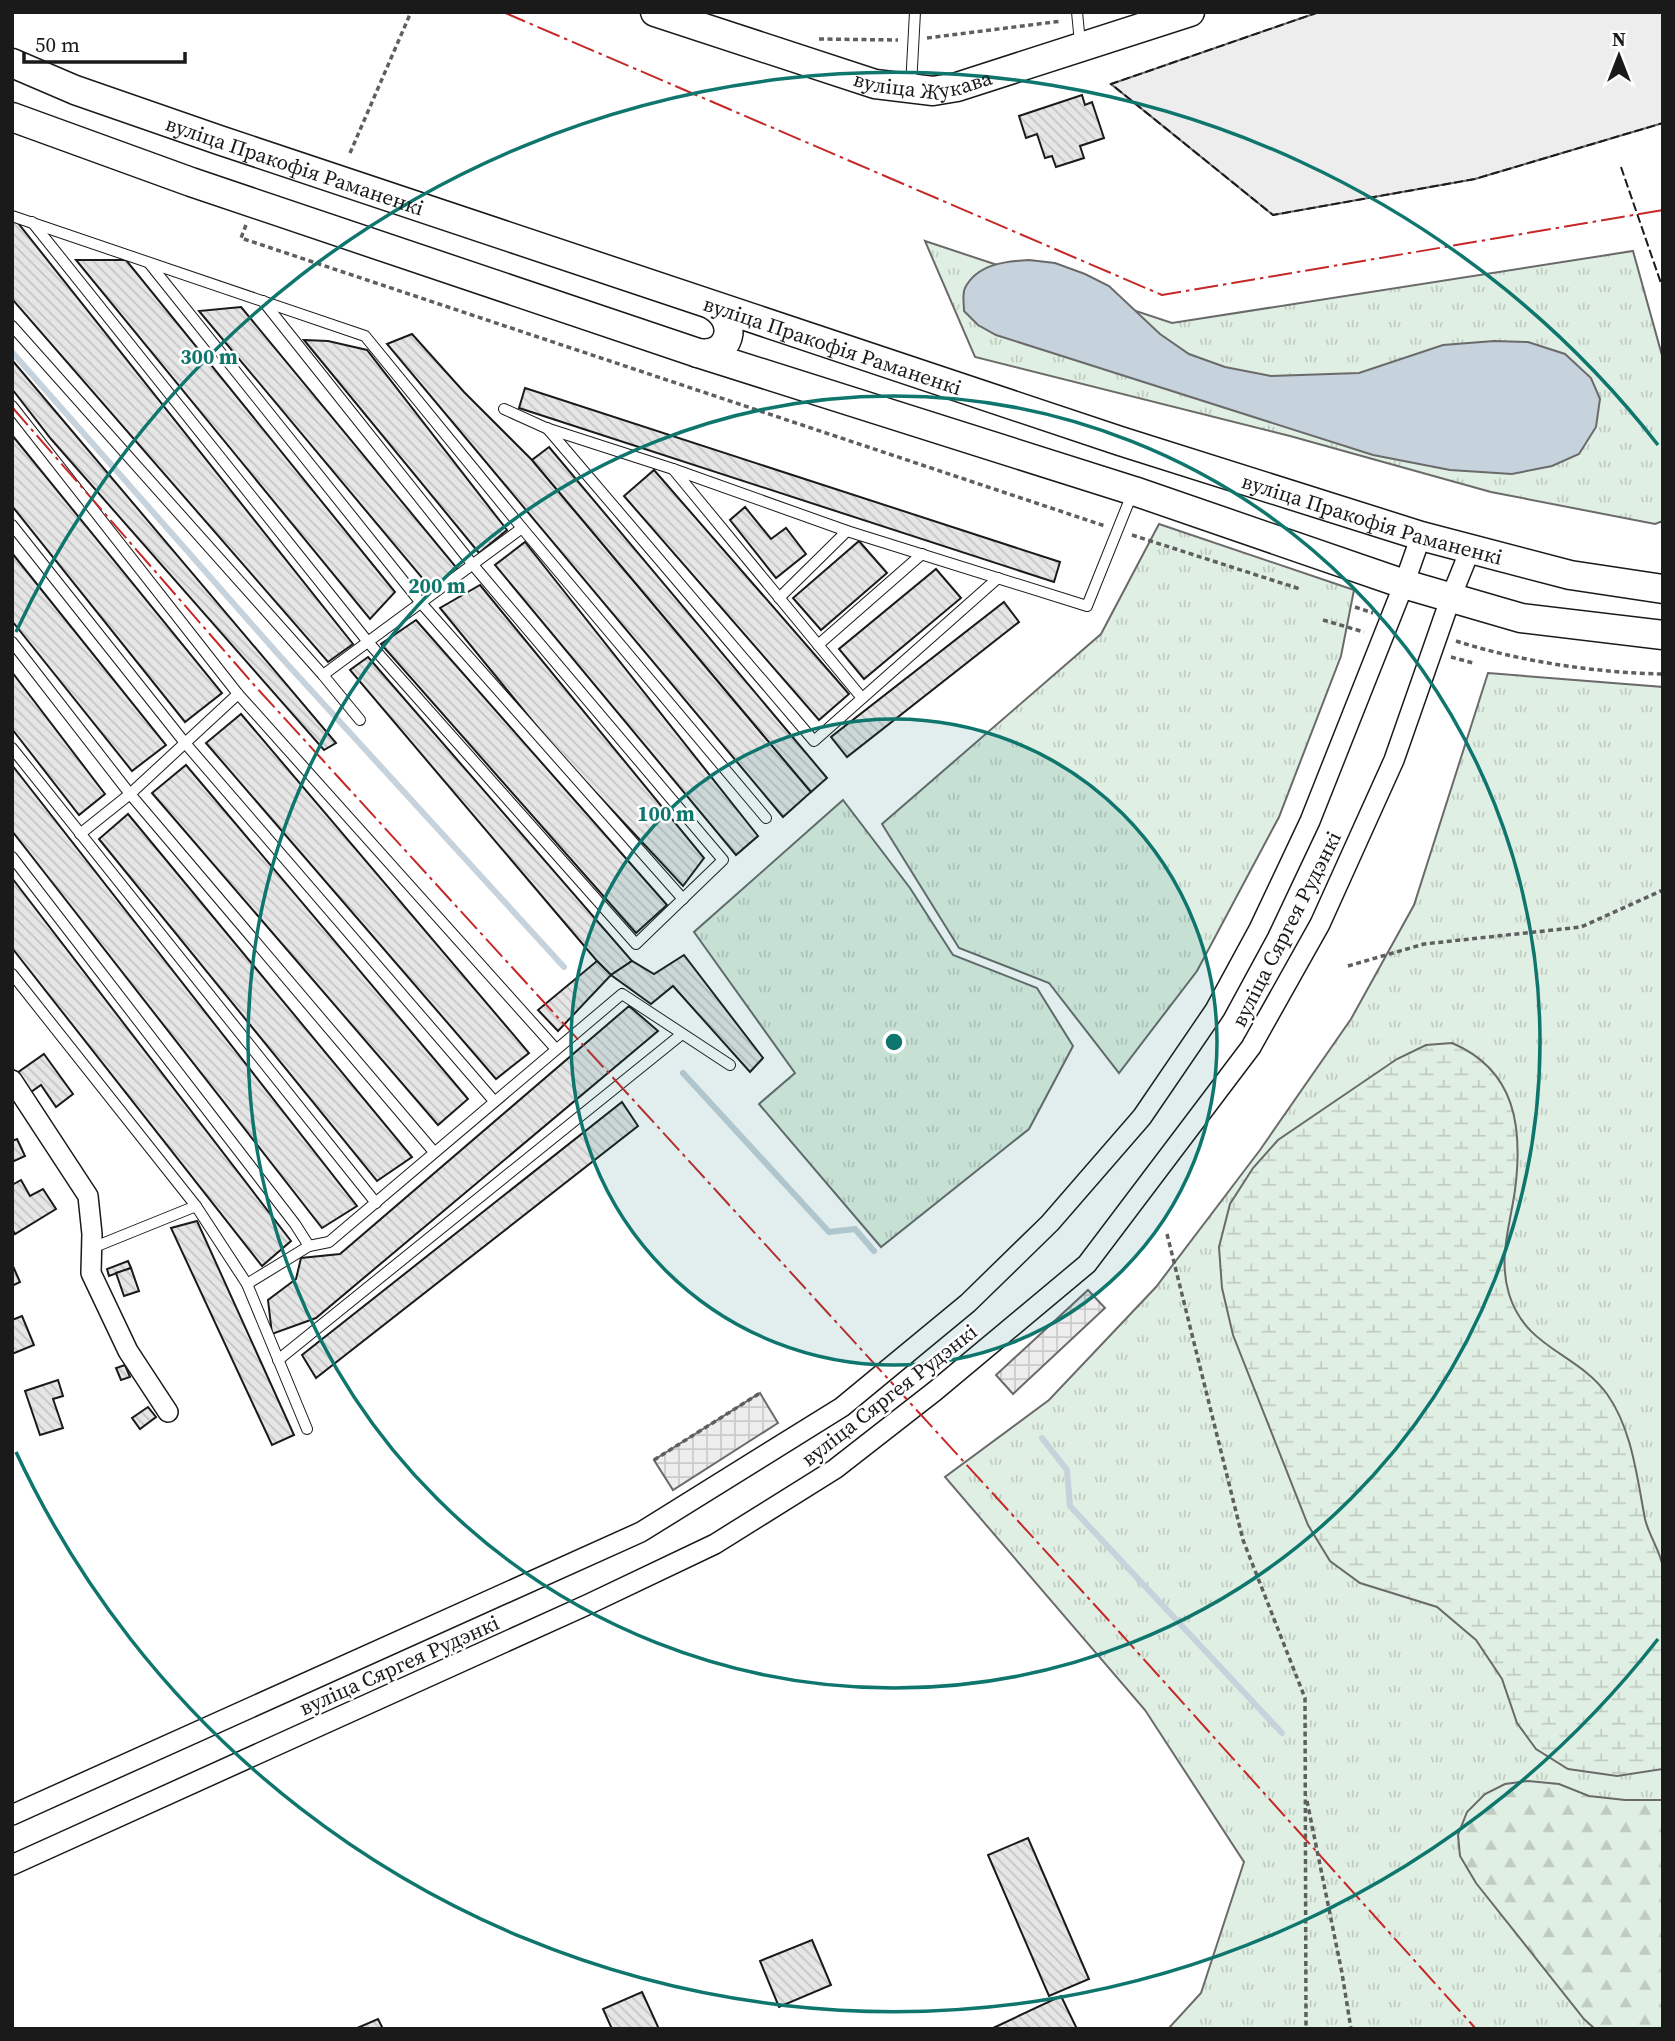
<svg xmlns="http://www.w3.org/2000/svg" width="1675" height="2041" font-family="'Source Serif 4',serif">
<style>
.grass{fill:url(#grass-tufts);stroke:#6a6a6a;stroke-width:2}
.forest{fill:url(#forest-firs);stroke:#6a6a6a;stroke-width:2}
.wetland{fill:url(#wetland-marsh);stroke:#6a6a6a;stroke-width:2}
.parking{fill:#ededed;stroke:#6a6a6a;stroke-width:2}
.plaza{fill:url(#plaza-grid);stroke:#6a6a6a;stroke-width:2}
.water{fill:#c6d2dc;stroke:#6a6a6a;stroke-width:2}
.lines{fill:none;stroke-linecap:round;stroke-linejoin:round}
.stream{stroke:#c6d2dc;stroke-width:6}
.building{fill:url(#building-back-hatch);stroke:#1a1a1a;stroke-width:2}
.lane-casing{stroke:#1a1a1a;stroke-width:12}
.street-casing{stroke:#1a1a1a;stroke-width:22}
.secondary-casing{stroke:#1a1a1a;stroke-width:31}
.path{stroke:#5f5f5f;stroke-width:3.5;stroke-dasharray:5 3.5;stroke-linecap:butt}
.lane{stroke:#fff;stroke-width:10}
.street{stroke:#fff;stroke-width:19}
.secondary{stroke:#fff;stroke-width:28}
.fence{stroke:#1a1a1a;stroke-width:2;stroke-dasharray:9 3.5;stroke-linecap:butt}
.power{stroke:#c62828;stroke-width:2;stroke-dasharray:24 5 3.5 5;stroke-linecap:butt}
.ring{fill:none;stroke:#0f766e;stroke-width:3.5}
.labels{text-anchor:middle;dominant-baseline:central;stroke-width:5;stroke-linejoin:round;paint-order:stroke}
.street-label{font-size:21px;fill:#1a1a1a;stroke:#fff}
.centre{fill:#0f766e;stroke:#fff;stroke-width:3.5}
.ring-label{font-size:21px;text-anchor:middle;font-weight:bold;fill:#0f766e;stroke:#fff;stroke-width:5;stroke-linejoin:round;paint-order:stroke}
</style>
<defs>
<pattern id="grass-tufts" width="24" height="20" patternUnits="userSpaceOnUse" patternTransform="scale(1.75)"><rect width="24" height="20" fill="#e0efe3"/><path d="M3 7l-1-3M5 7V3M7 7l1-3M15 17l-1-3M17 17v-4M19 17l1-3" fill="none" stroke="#c0ccc2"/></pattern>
<pattern id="forest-firs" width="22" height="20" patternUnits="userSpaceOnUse" patternTransform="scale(1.75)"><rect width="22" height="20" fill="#e0efe3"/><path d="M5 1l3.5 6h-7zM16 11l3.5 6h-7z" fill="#c0ccc2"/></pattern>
<pattern id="wetland-marsh" width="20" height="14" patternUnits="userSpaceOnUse" patternTransform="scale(1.75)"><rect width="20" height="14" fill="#e0efe3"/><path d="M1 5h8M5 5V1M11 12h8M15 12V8" fill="none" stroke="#c0ccc2"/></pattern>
<pattern id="plaza-grid" width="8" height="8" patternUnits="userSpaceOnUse" patternTransform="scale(1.75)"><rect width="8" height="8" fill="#ededed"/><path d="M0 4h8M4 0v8" fill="none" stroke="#cbcbcb"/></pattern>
<pattern id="building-back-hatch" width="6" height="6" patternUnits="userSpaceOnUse" patternTransform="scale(1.75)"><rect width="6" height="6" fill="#e6e6e6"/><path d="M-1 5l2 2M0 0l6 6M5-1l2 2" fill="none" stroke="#c5c5c5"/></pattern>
</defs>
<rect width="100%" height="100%" fill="#fff"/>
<g class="grass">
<path d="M 925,241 L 1172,323 L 1633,251 L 1663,359 L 1663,521 L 1655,524 L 1491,492 L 1290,436 L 975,357 Z"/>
<path d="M 1159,524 L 1354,590 L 1341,656 L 1279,817 L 1197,971 L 1119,1073 L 1049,983 L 959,948 L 882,824 L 1101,634 Z"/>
<path d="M 1488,673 L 1663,687 L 1663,2029 L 1168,2029 L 1201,1993 L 1244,1862 L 1145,1710 L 945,1477 L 1049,1400 L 1156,1287 L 1260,1150 L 1351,1019 L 1414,905 Z"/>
<path d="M 843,800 L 910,888 L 953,955 L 1037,988 L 1073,1046 L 1029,1129 L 881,1247 L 759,1104 L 795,1073 L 694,932 Z"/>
</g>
<path class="forest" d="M 1528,1781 L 1559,1784 L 1589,1796 L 1625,1800 L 1663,1800 L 1663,2029 L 1595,2029 L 1584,2019 L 1476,1883 L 1460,1856 L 1458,1835 L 1467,1812 L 1485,1794 L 1505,1784 Z"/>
<path class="wetland" d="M 1452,1043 C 1516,1070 1523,1128 1515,1190 C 1510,1226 1498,1258 1509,1294 C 1526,1349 1576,1352 1607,1394 C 1632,1429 1637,1477 1645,1519 C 1649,1536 1661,1552 1663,1568 C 1665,1589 1663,1611 1663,1632 C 1663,1678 1663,1724 1663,1769 L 1617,1776 L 1568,1769 L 1536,1749 L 1517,1723 L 1502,1679 L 1476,1640 L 1437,1607 L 1360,1583 L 1330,1561 L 1308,1525 L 1233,1335 L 1222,1288 L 1219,1247 L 1230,1204 L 1253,1168 L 1278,1140 L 1397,1059 L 1426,1045 Z"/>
<path class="parking" d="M 1319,12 L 1663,12 L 1663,123 L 1475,179 L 1273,215 L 1111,84 Z"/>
<g class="plaza">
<path d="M 1088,1290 L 1105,1308 L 1013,1394 L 996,1375 Z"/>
<path d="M 760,1393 L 778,1423 L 673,1490 L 654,1460 Z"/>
</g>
<path class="water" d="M 1029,260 L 1055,263 L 1085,274 L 1109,286 L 1160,334 L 1189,354 L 1225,367 L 1271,376 L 1359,373 L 1443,345 L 1494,341 L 1528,342 L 1565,354 L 1591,378 L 1600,399 L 1596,427 L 1579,454 L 1552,466 L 1512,474 L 1450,470 L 1373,455 L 996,335 L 978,325 L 964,311 C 964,304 962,294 965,288 C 977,264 1006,261 1029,260 Z"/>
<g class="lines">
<g class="stream">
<path d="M 12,352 L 278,654 L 564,967"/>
<path d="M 683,1073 L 829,1232 L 855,1229 L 874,1251"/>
<path d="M 1042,1438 L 1067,1470 L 1070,1506 L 1282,1733"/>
</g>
</g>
<g class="building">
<path d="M 1082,95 L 1085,105 L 1092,102 L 1104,138 L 1080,146 L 1084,158 L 1056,167 L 1052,156 L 1045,158 L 1037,134 L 1026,138 L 1019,116 Z"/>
<path d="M 12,217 L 14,218 L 353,644 L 328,662 L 12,299 Z"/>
<path d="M 76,260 L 126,260 L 395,592 L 370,619 Z"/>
<path d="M 241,307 L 460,572 L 433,591 L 199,311 Z"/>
<path d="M 412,334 L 464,392 L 532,460 L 811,792 L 783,817 L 387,344 Z"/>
<path d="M 304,340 L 328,341 L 367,350 L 507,530 L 479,553 Z"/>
<path d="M 12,360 L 336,743 L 324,750 L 51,439 L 12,389 Z"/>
<path d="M 525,388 L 1060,562 L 1054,582 L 519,408 Z"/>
<path d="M 12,435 L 222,693 L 185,722 L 12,506 Z"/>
<path d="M 549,447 L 827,778 L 811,792 L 532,460 Z"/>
<path d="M 654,470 L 849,694 L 819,720 L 624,496 Z"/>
<path d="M 745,507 L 771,539 L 786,528 L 806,554 L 776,578 L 730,520 Z"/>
<path d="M 859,541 L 887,573 L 821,630 L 793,598 Z"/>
<path d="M 525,542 L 758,836 L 736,855 L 495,565 Z"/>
<path d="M 12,553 L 166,745 L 132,771 L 12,621 Z"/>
<path d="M 936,569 L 961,598 L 864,679 L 839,649 Z"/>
<path d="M 480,585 L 704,858 L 683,886 L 557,751 L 440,608 Z"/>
<path d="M 1004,602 L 1019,622 L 847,757 L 831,737 Z"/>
<path d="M 416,620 L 667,905 L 636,933 L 381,644 Z"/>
<path d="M 368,657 L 632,961 L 611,975 L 597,961 L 350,670 Z"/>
<path d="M 12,672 L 105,794 L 79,815 L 12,729 Z"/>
<path d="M 241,714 L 529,1053 L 496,1079 L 206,743 Z"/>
<path d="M 12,765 L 357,1206 L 322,1228 L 12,831 Z"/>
<path d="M 186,765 L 468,1099 L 438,1125 L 152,793 Z"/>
<path d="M 128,814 L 412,1157 L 377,1181 L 99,839 Z"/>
<path d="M 12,878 L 291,1241 L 262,1266 L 12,948 Z"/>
<path d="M 684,955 L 763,1058 L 750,1072 L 673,986 L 651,1004 L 611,975 L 632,961 L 654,974 Z"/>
<path d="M 597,961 L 611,975 L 558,1031 L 538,1010 Z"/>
<path d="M 629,1006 L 658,1031 L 316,1318 L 272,1334 L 268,1300 L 296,1279 L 301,1258 L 340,1254 Z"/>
<path d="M 44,1054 L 73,1094 L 56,1107 L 41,1085 L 31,1092 L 17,1073 Z"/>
<path d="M 622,1102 L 638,1126 L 316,1378 L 302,1355 Z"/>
<path d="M 17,1139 L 25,1156 L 12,1162 L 12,1141 Z"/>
<path d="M 21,1180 L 30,1196 L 43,1189 L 56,1209 L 15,1234 L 12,1229 L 12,1185 Z"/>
<path d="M 197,1221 L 294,1435 L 272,1445 L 171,1228 Z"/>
<path d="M 128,1261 L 131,1268 L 109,1276 L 107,1269 Z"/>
<path d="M 12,1264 L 20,1282 L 12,1286 Z"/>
<path d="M 131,1268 L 139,1291 L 124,1296 L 116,1273 Z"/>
<path d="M 22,1316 L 34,1345 L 12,1354 L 12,1320 Z"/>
<path d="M 125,1365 L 130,1377 L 121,1380 L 116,1368 Z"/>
<path d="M 58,1380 L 63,1396 L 53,1399 L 63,1428 L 40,1435 L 25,1391 Z"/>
<path d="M 148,1407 L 156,1417 L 140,1429 L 132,1418 Z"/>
<path d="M 1028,1838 L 1089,1979 L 1049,1996 L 988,1855 Z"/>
<path d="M 812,1940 L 831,1985 L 779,2007 L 760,1961 Z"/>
<path d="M 642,1992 L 659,2029 L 612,2029 L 603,2009 Z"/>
<path d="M 1061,1996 L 1077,2029 L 991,2029 Z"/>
<path d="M 378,2019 L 383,2029 L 355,2029 Z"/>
</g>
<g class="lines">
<defs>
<g id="lane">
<path d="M 1077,12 L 1080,43"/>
<path d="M 911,86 L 915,12"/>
<path d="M 12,216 L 365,336 L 522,528 L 766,818"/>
<path d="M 32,222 L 368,642 L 636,944 L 723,860 L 473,565 L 263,301"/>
<path d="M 149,263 L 421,603 L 683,899"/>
<path d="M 12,326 L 323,675 L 522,528"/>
<path d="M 12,406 L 238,694 L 555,1048"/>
<path d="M 504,409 L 546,428 L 673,469 L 847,531 L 1087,606 L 1132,494"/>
<path d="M 547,428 L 814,741 L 998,578"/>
<path d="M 673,469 L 862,698"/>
<path d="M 12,525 L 185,743 L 494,1101"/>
<path d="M 779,598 L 847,531"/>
<path d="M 12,642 L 130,794 L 434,1152"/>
<path d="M 818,645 L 922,554"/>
<path d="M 323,675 L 360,720"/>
<path d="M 12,748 L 376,1203"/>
<path d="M 80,834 L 130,794 L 238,694"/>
<path d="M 12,857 L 295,1224 L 309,1246 L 329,1242 L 622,994 L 730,1065"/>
<path d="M 12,974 L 196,1206 L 247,1284 L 307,1429"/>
<path d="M 92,1248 L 196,1206"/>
<path d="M 247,1284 L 309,1246"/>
<path d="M 278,1360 L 682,1034"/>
</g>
<g id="street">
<path d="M 12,1080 L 88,1196 L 92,1234 L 91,1273 L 128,1351 L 168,1412"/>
<path d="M 12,1815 L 641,1532 L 842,1407 L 968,1303 L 1050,1223 L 1142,1117 L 1215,1010 L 1259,929 L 1310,821 L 1404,584 L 1421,536"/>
<path d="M 12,1865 L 589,1604 L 715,1544 L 835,1469 L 935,1391 L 1087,1264 L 1251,1047 L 1320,924 L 1394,760 L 1451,597 L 1470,550"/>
</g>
<g id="secondary">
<path id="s1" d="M 655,12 L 875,84 L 933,91 L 957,87 L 1190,12"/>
<path id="s2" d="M 12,63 L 75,90 L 219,140 L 1120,441 L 1421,536 L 1570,575 L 1663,589"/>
<path d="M 12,117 L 191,182 L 698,353 L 1134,491 L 1404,584 L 1521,618 L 1663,635"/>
<path d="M 698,353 C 730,358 740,322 713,306"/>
</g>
</defs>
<use href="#lane" class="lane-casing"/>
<use href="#street" class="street-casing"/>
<use href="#secondary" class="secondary-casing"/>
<g class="path">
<path d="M 927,38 L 1062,21"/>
<path d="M 819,39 L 898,40"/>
<path d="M 350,153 L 411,12"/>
<path d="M 246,225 L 241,238 L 1105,526"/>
<path d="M 1132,535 L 1300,589"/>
<path d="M 1355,607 L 1373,613"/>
<path d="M 1323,620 L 1364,632"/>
<path d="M 1456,641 C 1518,661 1597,673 1663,674"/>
<path d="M 1451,657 L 1473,663"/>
<path d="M 1348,966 L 1424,944 L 1581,927 L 1663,890"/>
<path d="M 1167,1234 L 1243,1540 L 1305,1698 L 1306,2029"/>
<path d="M 654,1460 L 760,1393"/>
<path d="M 1307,1801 L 1342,1973 L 1351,2029"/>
</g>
<use href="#lane" class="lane"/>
<use href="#street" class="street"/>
<use href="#secondary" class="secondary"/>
<g class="fence">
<path d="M 1319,12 L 1111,84 L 1273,215 L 1475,179 L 1663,123"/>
<path d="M 1621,167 L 1663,289"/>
</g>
<g class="power">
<path d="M 503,12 L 1162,295 L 1663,210"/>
<path d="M 12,407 L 255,686 L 1113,1625 L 1476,2029"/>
</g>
</g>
<circle cx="894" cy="1042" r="323" fill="#0f766e" fill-opacity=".12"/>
<g class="ring">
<circle cx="894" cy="1042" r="323"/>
<circle cx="894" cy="1042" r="646"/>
<path d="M1658 1639A969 969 0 0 1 16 1452M16 632A969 969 0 0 1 1658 445"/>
</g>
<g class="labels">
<g class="street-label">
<text stroke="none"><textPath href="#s1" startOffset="280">вуліца Жукава</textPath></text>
<text stroke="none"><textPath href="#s2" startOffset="301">вуліца Пракофія Раманенкі</textPath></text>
<text stroke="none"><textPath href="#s2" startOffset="868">вуліца Пракофія Раманенкі</textPath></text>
<text stroke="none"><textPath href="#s2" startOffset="1435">вуліца Пракофія Раманенкі</textPath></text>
<text transform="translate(1286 929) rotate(-63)">вуліца Сяргея Рудэнкі</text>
<text transform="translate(889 1395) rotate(-38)">вуліца Сяргея Рудэнкі</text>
<text transform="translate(399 1665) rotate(-24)">вуліца Сяргея Рудэнкі</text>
</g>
</g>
<circle cx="894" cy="1042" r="10" class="centre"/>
<g class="ring-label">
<text x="209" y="364">300 m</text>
<text x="437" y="593">200 m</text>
<text x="666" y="821">100 m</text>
</g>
<rect width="1675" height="2041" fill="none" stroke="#1a1a1a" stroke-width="28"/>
<g transform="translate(1619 56)" stroke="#ffffff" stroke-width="5" paint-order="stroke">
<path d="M0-5L12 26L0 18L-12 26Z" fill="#1a1a1a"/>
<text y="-10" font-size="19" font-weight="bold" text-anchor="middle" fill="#1a1a1a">N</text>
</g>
<path d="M24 52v10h161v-10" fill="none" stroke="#1a1a1a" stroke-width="3.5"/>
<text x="35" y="52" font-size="21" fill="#1a1a1a" stroke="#ffffff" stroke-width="5" paint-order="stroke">50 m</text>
</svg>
